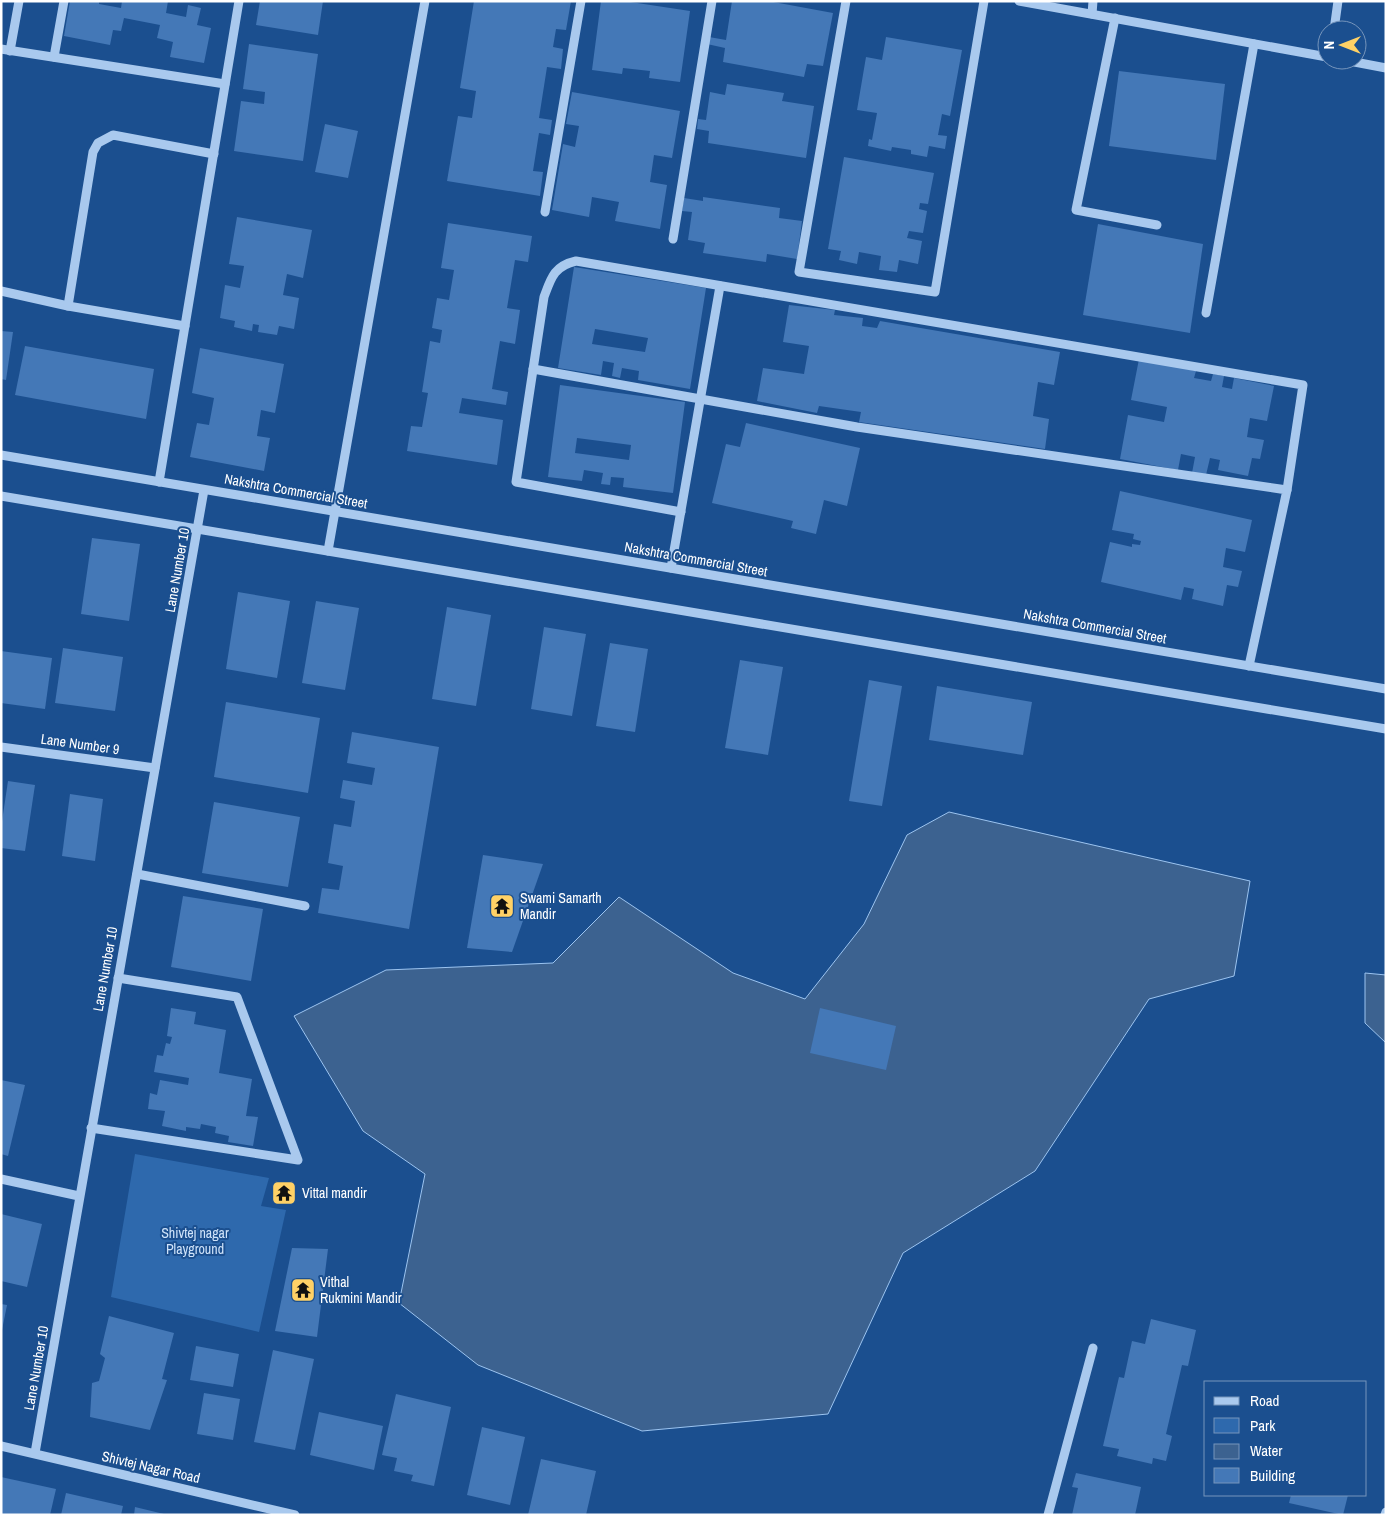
<svg xmlns="http://www.w3.org/2000/svg" width="1387" height="1516" font-family="'Archivo Narrow',sans-serif">
<style>
.green{fill:#2e69ad}
.water{fill:#3c6290;stroke:#9cc4f0}
.building{fill:#4478b7;fill-rule:evenodd}
.lines{fill:none;stroke-linecap:round;stroke-linejoin:round}
.minor{stroke:#a9c9ee;stroke-width:9}
.labels{text-anchor:middle;dominant-baseline:central;stroke-width:4;stroke-linejoin:round;paint-order:stroke}
.street-label{font-size:14px;fill:#fff;stroke:#1b4f8f}
.poi-label{font-size:14px;fill:#fff;stroke:#1b4f8f;text-anchor:start}
.park-label{font-size:14px;fill:#cfe3fa;stroke:#1b4f8f}
</style>
<rect width="100%" height="100%" fill="#1b4f8f"/>
<path class="green" d="M 135,1154 L 269,1178 L 261,1206 L 286,1210 L 259,1332 L 111,1297 Z"/>
<g class="water">
<path d="M 949,812 L 1250,881 L 1234,976 L 1149,999 L 1035,1171 L 903,1253 L 828,1414 L 642,1431 L 478,1365 L 399,1303 L 425,1174 L 363,1131 L 294,1016 L 386,970 L 553,963 L 619,897 L 733,973 L 805,999 L 864,924 L 907,835 Z"/>
<path d="M 1365,973 L 1386,975 L 1386,1043 L 1365,1023 Z"/>
</g>
<g class="building">
<path d="M 70,1 L 99,1 L 99,4 L 121,8 L 122,1 L 168,1 L 166,13 L 186,17 L 188,5 L 201,8 L 197,25 L 211,28 L 204,63 L 170,57 L 173,42 L 157,38 L 160,25 L 124,18 L 121,31 L 113,30 L 110,45 L 64,36 Z"/>
<path d="M 260,1 L 323,1 L 318,35 L 256,25 Z"/>
<path d="M 474,1 L 571,1 L 566,30 L 556,29 L 553,47 L 563,49 L 561,69 L 547,67 L 539,118 L 552,120 L 550,135 L 539,133 L 533,171 L 543,172 L 540,196 L 447,181 L 458,116 L 472,118 L 476,91 L 460,88 Z"/>
<path d="M 601,1 L 624,1 L 690,11 L 680,82 L 649,78 L 650,71 L 623,68 L 622,74 L 592,70 Z"/>
<path d="M 732,1 L 768,1 L 833,13 L 823,66 L 807,64 L 804,77 L 723,62 L 725,48 L 707,44 L 709,37 L 726,40 Z"/>
<path d="M 886,37 L 962,50 L 950,116 L 942,114 L 938,135 L 947,136 L 945,149 L 929,146 L 927,157 L 911,154 L 911,150 L 892,147 L 891,151 L 868,146 L 869,139 L 872,140 L 877,113 L 857,110 L 866,57 L 882,60 Z"/>
<path d="M 249,44 L 318,54 L 303,161 L 234,151 L 241,101 L 264,104 L 265,92 L 243,89 Z"/>
<path d="M 1119,71 L 1225,84 L 1216,160 L 1109,146 Z"/>
<path d="M 727,84 L 784,93 L 782,101 L 814,106 L 806,158 L 708,143 L 709,131 L 697,129 L 698,119 L 706,120 L 710,92 L 725,95 Z"/>
<path d="M 572,92 L 680,111 L 672,158 L 654,155 L 650,182 L 667,185 L 660,229 L 615,221 L 619,202 L 592,197 L 589,217 L 552,210 L 563,144 L 575,147 L 579,126 L 566,124 Z"/>
<path d="M 325,124 L 358,131 L 348,178 L 315,172 Z"/>
<path d="M 844,157 L 934,173 L 928,204 L 920,203 L 919,209 L 927,211 L 923,233 L 909,231 L 907,238 L 922,241 L 918,264 L 899,260 L 897,272 L 879,270 L 881,256 L 859,252 L 857,264 L 839,260 L 841,251 L 828,249 Z"/>
<path d="M 703,197 L 780,208 L 779,218 L 802,221 L 797,259 L 767,254 L 766,262 L 703,253 L 705,243 L 688,240 L 692,212 L 682,211 L 684,198 L 703,201 Z"/>
<path d="M 237,217 L 312,230 L 303,278 L 287,274 L 283,295 L 299,298 L 294,329 L 279,326 L 277,335 L 258,332 L 259,325 L 253,324 L 252,331 L 234,327 L 235,321 L 220,318 L 225,285 L 240,288 L 244,266 L 229,264 Z"/>
<path d="M 448,223 L 532,236 L 528,262 L 515,260 L 507,308 L 520,310 L 515,344 L 500,341 L 492,389 L 508,392 L 506,405 L 462,398 L 459,413 L 503,420 L 497,465 L 407,451 L 411,426 L 422,427 L 428,393 L 422,392 L 430,341 L 440,343 L 442,330 L 432,328 L 437,298 L 449,300 L 454,270 L 441,268 Z"/>
<path d="M 1098,224 L 1203,244 L 1190,333 L 1083,315 Z"/>
<path d="M 574,267 L 706,288 L 690,389 L 638,380 L 639,371 L 622,368 L 620,378 L 612,376 L 614,363 L 603,361 L 601,375 L 558,368 ZM 595,329 L 648,338 L 645,352 L 592,344 Z"/>
<path d="M 789,305 L 835,310 L 834,315 L 863,318 L 862,326 L 877,328 L 880,321 L 1060,352 L 1054,385 L 1038,382 L 1033,416 L 1049,419 L 1045,449 L 859,422 L 861,412 L 819,406 L 817,413 L 757,401 L 763,368 L 804,374 L 809,346 L 783,342 Z"/>
<path d="M 1,331 L 13,332 L 6,380 L 1,379 Z"/>
<path d="M 25,346 L 154,369 L 146,419 L 15,395 Z"/>
<path d="M 200,348 L 284,364 L 275,413 L 261,410 L 257,436 L 270,438 L 264,471 L 190,457 L 197,423 L 209,425 L 214,398 L 192,393 Z"/>
<path d="M 1139,359 L 1196,371 L 1194,378 L 1211,381 L 1213,374 L 1224,376 L 1222,387 L 1232,389 L 1234,378 L 1274,386 L 1267,421 L 1250,418 L 1247,437 L 1264,440 L 1260,459 L 1252,458 L 1248,476 L 1218,470 L 1220,460 L 1210,458 L 1206,475 L 1192,473 L 1195,457 L 1181,454 L 1178,470 L 1120,459 L 1128,415 L 1164,422 L 1167,407 L 1131,400 Z"/>
<path d="M 560,385 L 685,402 L 673,493 L 623,487 L 624,478 L 611,477 L 610,485 L 601,484 L 603,473 L 584,470 L 582,481 L 548,477 ZM 577,438 L 631,445 L 629,460 L 575,453 Z"/>
<path d="M 746,423 L 860,448 L 847,506 L 824,500 L 816,534 L 791,528 L 793,521 L 712,503 L 726,444 L 740,447 Z"/>
<path d="M 1120,491 L 1252,520 L 1245,552 L 1226,548 L 1223,567 L 1242,571 L 1238,587 L 1227,585 L 1223,606 L 1192,599 L 1194,589 L 1184,587 L 1181,600 L 1101,582 L 1110,542 L 1132,547 L 1132,544 L 1140,545 L 1141,541 L 1133,539 L 1134,534 L 1112,530 Z"/>
<path d="M 92,538 L 140,544 L 129,621 L 81,614 Z"/>
<path d="M 238,592 L 290,601 L 277,678 L 226,669 Z"/>
<path d="M 316,601 L 359,608 L 345,690 L 302,683 Z"/>
<path d="M 447,607 L 491,615 L 476,706 L 432,699 Z"/>
<path d="M 544,627 L 586,634 L 572,716 L 531,709 Z"/>
<path d="M 610,643 L 648,649 L 635,732 L 596,726 Z"/>
<path d="M 63,648 L 123,657 L 115,711 L 55,703 Z"/>
<path d="M 1,651 L 52,658 L 45,709 L 1,703 Z"/>
<path d="M 740,660 L 783,667 L 768,755 L 725,748 Z"/>
<path d="M 869,680 L 902,686 L 882,806 L 849,801 Z"/>
<path d="M 937,686 L 1032,702 L 1023,755 L 929,740 Z"/>
<path d="M 226,702 L 320,718 L 308,793 L 214,777 Z"/>
<path d="M 352,732 L 439,747 L 409,929 L 318,913 L 322,888 L 339,890 L 343,866 L 328,863 L 334,824 L 351,827 L 355,801 L 340,798 L 343,780 L 372,785 L 375,768 L 347,763 Z"/>
<path d="M 8,781 L 35,785 L 25,851 L 1,848 L 1,828 Z"/>
<path d="M 70,794 L 103,799 L 95,861 L 62,856 Z"/>
<path d="M 214,802 L 300,817 L 288,887 L 202,873 Z"/>
<path d="M 483,855 L 543,864 L 512,952 L 467,948 Z"/>
<path d="M 183,896 L 263,909 L 251,981 L 171,967 Z"/>
<path d="M 171,1008 L 196,1012 L 194,1024 L 226,1030 L 219,1073 L 252,1079 L 246,1116 L 258,1117 L 253,1146 L 228,1142 L 229,1136 L 215,1133 L 216,1127 L 201,1124 L 200,1129 L 186,1127 L 186,1131 L 162,1126 L 165,1111 L 148,1109 L 150,1093 L 157,1095 L 160,1080 L 188,1085 L 189,1078 L 154,1072 L 157,1055 L 163,1056 L 166,1043 L 170,1044 L 172,1037 L 167,1036 Z"/>
<path d="M 820,1008 L 896,1026 L 886,1070 L 810,1053 Z"/>
<path d="M 1,1080 L 25,1085 L 8,1156 L 1,1154 Z"/>
<path d="M 277,1183 L 294,1185 L 291,1204 L 273,1201 Z"/>
<path d="M 1,1214 L 42,1224 L 27,1287 L 1,1281 Z"/>
<path d="M 292,1248 L 328,1249 L 317,1337 L 275,1331 Z"/>
<path d="M 1,1304 L 7,1305 L 2,1330 L 1,1330 Z"/>
<path d="M 109,1316 L 174,1333 L 162,1379 L 167,1380 L 150,1430 L 90,1417 L 92,1383 L 99,1381 L 105,1358 L 100,1354 Z"/>
<path d="M 1151,1319 L 1196,1330 L 1188,1366 L 1182,1365 L 1166,1434 L 1172,1436 L 1166,1461 L 1153,1458 L 1152,1464 L 1117,1456 L 1119,1449 L 1103,1446 L 1119,1377 L 1124,1378 L 1132,1341 L 1145,1344 Z"/>
<path d="M 196,1346 L 239,1354 L 233,1387 L 190,1380 Z"/>
<path d="M 273,1350 L 314,1359 L 295,1450 L 254,1442 Z"/>
<path d="M 204,1393 L 240,1399 L 233,1440 L 197,1434 Z"/>
<path d="M 396,1394 L 451,1407 L 434,1486 L 411,1481 L 413,1475 L 394,1471 L 397,1458 L 382,1455 Z"/>
<path d="M 319,1412 L 383,1426 L 374,1470 L 310,1455 Z"/>
<path d="M 482,1427 L 525,1437 L 510,1505 L 467,1495 Z"/>
<path d="M 541,1459 L 596,1471 L 586,1515 L 528,1515 Z"/>
<path d="M 1076,1473 L 1141,1487 L 1135,1515 L 1072,1515 L 1078,1488 L 1072,1487 Z"/>
<path d="M 1,1477 L 56,1489 L 50,1515 L 1,1515 Z"/>
<path d="M 66,1493 L 123,1506 L 121,1515 L 61,1515 Z"/>
<path d="M 1291,1495 L 1348,1495 L 1343,1515 L 1289,1503 Z"/>
<path d="M 135,1507 L 164,1514 L 164,1515 L 134,1515 Z"/>
</g>
<g class="lines">
<g class="minor">
<path d="M 846,1 L 799,272 L 935,292 L 984,1"/>
<path d="M 1019,1 L 1327,57"/>
<path d="M 1092,14 L 1093,1"/>
<path d="M 1115,18 L 1076,210 L 1157,225"/>
<path d="M 1334,30 L 1338,1"/>
<path d="M 1,49 L 225,84"/>
<path d="M 10,51 L 19,1"/>
<path d="M 54,57 L 64,1"/>
<path d="M 1344,60 L 1386,68"/>
<path d="M 545,212 L 581,1"/>
<path d="M 673,239 L 712,1"/>
<path d="M 1,291 L 68,306 L 185,326"/>
<path d="M 68,306 L 93,152 L 98,143 L 113,135 L 214,154"/>
<path d="M 1206,313 L 1254,44"/>
<path d="M 533,369 L 857,427 L 1287,490 L 1249,666"/>
<path d="M 1,455 L 1386,689"/>
<path d="M 159,482 L 239,1"/>
<path d="M 1,496 L 1386,729"/>
<path d="M 681,512 L 516,482 L 544,297 C 551,278 554,266 576,261 L 1303,385 L 1287,490"/>
<path d="M 328,551 L 425,1"/>
<path d="M 671,568 L 720,286"/>
<path d="M 1,747 L 155,768"/>
<path d="M 137,874 L 305,906"/>
<path d="M 91,1128 L 298,1160 L 237,997 L 118,978"/>
<path d="M 1,1179 L 79,1196"/>
<path d="M 1,1446 L 295,1515"/>
<path d="M 35,1453 L 204,490"/>
<path d="M 1048,1515 L 1093,1348"/>
<path d="M 1385,1515 L 1386,1512"/>
</g>
</g>
<defs>
<symbol id="temple-square" viewBox="-11 -11 22 22"><rect x="-9" y="-9" width="18" height="18" rx="4" fill="#ffd166" stroke="#1b4f8f"/><path d="M0-6L5-2H3V0L6.5 2.5H4V6H1.5V3h-3V6H-4V2.5H-6.5L-3 0V-2H-5Z" fill="#111"/></symbol>
</defs>
<g fill-rule="evenodd">
<use href="#temple-square" x="488" y="892" width="28" height="28"/>
<use href="#temple-square" x="270" y="1179" width="28" height="28"/>
<use href="#temple-square" x="289" y="1276" width="28" height="28"/>
</g>
<g class="labels">
<g class="street-label">
<text transform="translate(296 491) rotate(10)">Nakshtra Commercial Street</text>
<text transform="translate(696 559) rotate(10)">Nakshtra Commercial Street</text>
<text transform="translate(177 570) rotate(-80)">Lane Number 10</text>
<text transform="translate(1095 626) rotate(10)">Nakshtra Commercial Street</text>
<text transform="translate(80 744) rotate(8)">Lane Number 9</text>
<text transform="translate(105 969) rotate(-80)">Lane Number 10</text>
<text transform="translate(36 1368) rotate(-80)">Lane Number 10</text>
<text transform="translate(151 1467) rotate(13)">Shivtej Nagar Road</text>
</g>
<g class="poi-label">
<text x="520" y="898">Swami Samarth<tspan x="520" dy="16">Mandir</tspan></text>
<text x="302" y="1193">Vittal mandir</text>
<text x="320" y="1282">Vithal<tspan x="320" dy="16">Rukmini Mandir</tspan></text>
</g>
<g class="park-label">
<text x="195" y="1233">Shivtej nagar<tspan x="195" dy="16">Playground</tspan></text>
</g>
</g>
<rect width="1387" height="1516" fill="none" stroke="#ffffff" stroke-width="5"/>
<rect x="1204" y="1381" width="162" height="115" fill="#1b4f8f" stroke="#7695bc"/>
<rect x="1214" y="1397" width="25" height="8" fill="#a9c9ee" stroke="#7695bc"/>
<text x="1250" y="1406" font-size="15" fill="#ffffff">Road</text>
<rect x="1214" y="1418" width="25" height="15" fill="#2e69ad" stroke="#7695bc"/>
<text x="1250" y="1431" font-size="15" fill="#ffffff">Park</text>
<rect x="1214" y="1444" width="25" height="15" fill="#3c6290" stroke="#7695bc"/>
<text x="1250" y="1456" font-size="15" fill="#ffffff">Water</text>
<rect x="1214" y="1468" width="25" height="15" fill="#4478b7" stroke="#7695bc"/>
<text x="1250" y="1481" font-size="15" fill="#ffffff">Building</text>
<g transform="translate(1342 45) rotate(270)"><circle r="24" fill="#1b4f8f" stroke="#7695bc"/>
<path d="M0-4L9 19L0 12L-9 19Z" fill="#ffd166"/>
<text y="-8" font-size="14" font-weight="bold" text-anchor="middle" fill="#ffffff">N</text>
</g>
</svg>
